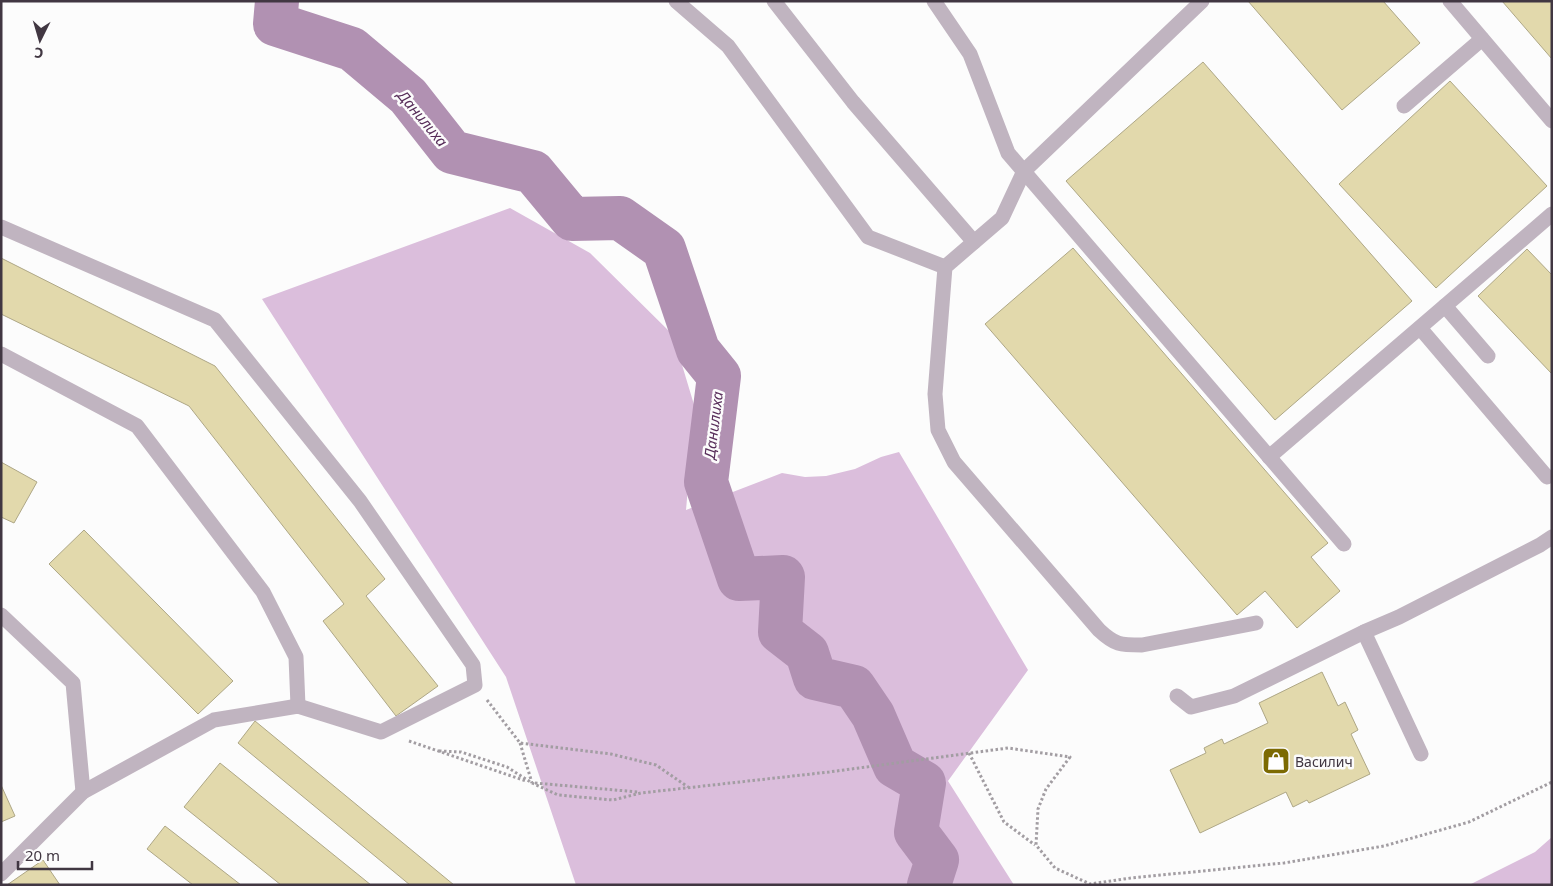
<svg xmlns="http://www.w3.org/2000/svg" width="1553" height="886" font-family="'Noto Sans',sans-serif">
<style>
.green{fill:#dbbedc}
.lines{fill:none;stroke-linecap:round;stroke-linejoin:round}
.river{stroke:#b191b2;stroke-width:44}
.building{fill:#e2d9ac;stroke:#aea786}
.path{stroke:#a29da2;stroke-width:3;stroke-dasharray:2.5 2.5;stroke-linecap:butt}
.lane{stroke:#c0b4c0;stroke-width:15}
.street{stroke:#c0b4c0;stroke-width:15}
.labels{text-anchor:middle;dominant-baseline:central;stroke-width:5;stroke-linejoin:round;paint-order:stroke}
.poi-label{font-size:14px;fill:#413742;stroke:#fcfcfc;text-anchor:start}
.water-label{font-size:15px;font-style:italic;fill:#582e5a;stroke:#fcfcfc}
</style>
<rect width="100%" height="100%" fill="#fcfcfc"/>
<g class="green">
<path d="M 510,208 L 590,253 L 673,335 L 695,408 L 686,510 L 782,473 L 805,477 L 826,476 L 855,469 L 881,457 L 899,452 L 1028,670 L 948,781 L 1014,885 L 576,885 L 506,677 L 262,299 Z"/>
<path d="M 1552,837 L 1552,885 L 1469,885 L 1535,852 Z"/>
</g>
<g class="lines">
<path class="river" d="M 277,1 L 275,24 L 352,49 L 408,96 L 452,152 L 533,172 L 572,219 L 620,218 L 664,249 L 698,350 L 719,376 L 706,482 L 739,579 L 783,577 L 780,632 L 807,653 L 815,678 L 854,687 L 873,715 L 895,766 L 924,783 L 916,832 L 937,860 L 929,885"/>
</g>
<g class="building">
<path d="M 1248,1 L 1383,1 L 1420,43 L 1342,110 Z"/>
<path d="M 1502,1 L 1552,1 L 1552,59 Z"/>
<path d="M 1203,62 L 1412,301 L 1275,420 L 1066,181 Z"/>
<path d="M 1450,81 L 1547,186 L 1436,288 L 1339,184 Z"/>
<path d="M 1073,248 L 1328,543 L 1311,557 L 1340,591 L 1297,628 L 1265,591 L 1237,615 L 985,324 Z"/>
<path d="M 1527,249 L 1552,275 L 1552,374 L 1478,296 Z"/>
<path d="M 1,258 L 215,366 L 385,579 L 366,596 L 438,686 L 396,716 L 323,621 L 344,604 L 189,406 L 1,314 Z"/>
<path d="M 1,462 L 37,482 L 14,523 L 1,517 Z"/>
<path d="M 84,530 L 233,681 L 198,714 L 49,564 Z"/>
<path d="M 1322,672 L 1338,706 L 1345,702 L 1358,730 L 1351,734 L 1370,774 L 1309,803 L 1307,800 L 1293,807 L 1286,792 L 1200,833 L 1170,770 L 1206,753 L 1204,748 L 1222,739 L 1224,744 L 1268,723 L 1259,703 Z"/>
<path d="M 255,721 L 454,885 L 410,885 L 238,743 Z"/>
<path d="M 220,763 L 371,885 L 281,885 L 184,807 Z"/>
<path d="M 1,785 L 15,816 L 1,822 Z"/>
<path d="M 165,826 L 241,885 L 193,885 L 147,849 Z"/>
<path d="M 43,860 L 60,885 L 7,885 Z"/>
</g>
<g class="lines">
<g class="path">
<path d="M 487,700 L 520,743 L 611,754 L 656,765 L 688,787"/>
<path d="M 409,741 L 526,781"/>
<path d="M 520,743 L 532,783"/>
<path d="M 439,751 L 461,752 L 507,767 L 532,783 L 558,795 L 613,800 L 641,793 L 829,772 L 1008,748 L 1070,757 L 1046,789 L 1038,809 L 1036,845 L 1055,868 L 1090,884 L 1131,878 L 1284,863 L 1384,846 L 1469,822 L 1552,782"/>
<path d="M 969,753 L 1004,822 L 1035,845"/>
<path d="M 535,783 L 638,792"/>
</g>
<g class="lane">
<path d="M 676,1 L 728,46 L 868,237 L 945,267"/>
<path d="M 774,1 L 853,102 L 974,242"/>
<path d="M 934,1 L 970,54 L 1008,153 L 1344,544"/>
<path d="M 1202,1 L 1024,171 L 1002,218 L 945,267 L 935,394 L 938,430 L 954,462 L 1099,630 C 1115,645 1120,645 1142,645 L 1256,623"/>
<path d="M 1450,1 L 1552,121"/>
<path d="M 1404,106 L 1482,39"/>
<path d="M 1,227 L 215,320 L 360,501 L 473,665 L 475,685 L 381,732 L 298,706 L 214,720 L 83,792 L 1,874"/>
<path d="M 1445,306 L 1488,356"/>
<path d="M 1420,328 L 1547,477"/>
<path d="M 1,354 L 137,426 L 263,592 L 296,657 L 298,706"/>
<path d="M 1269,457 L 1552,214"/>
<path d="M 1364,632 L 1421,754"/>
<path d="M 1177,696 L 1191,707 L 1234,696 L 1364,632 L 1399,617 L 1540,545 L 1552,537"/>
</g>
<path class="street" d="M 1,615 L 73,683 L 83,792"/>
</g>
<defs>
<symbol id="shop-square" viewBox="-11 -11 22 22"><rect x="-9" y="-9" width="18" height="18" rx="4" fill="#7c6a02" stroke="#fcfcfc"/><path d="M-5-2.5h2.3a2.7 3.5 0 0 1 5.4 0H5L5.5 6h-11ZM-1.5-2.5h3a1.5 2.3 0 0 0-3 0Z" fill="#fff"/></symbol>
</defs>
<g fill-rule="evenodd">
<use href="#shop-square" x="1260" y="745" width="32" height="32"/>
</g>
<g class="labels">
<g class="poi-label">
<text x="1295" y="761">Василич</text>
</g>
<g class="water-label">
<text transform="translate(423 118) rotate(50)">Данилиха</text>
<text transform="translate(713 425) rotate(-83)">Данилиха</text>
</g>
</g>
<rect width="1553" height="886" fill="none" stroke="#413742" stroke-width="5"/>
<g transform="translate(40 40) rotate(185)" stroke="#fcfcfc" stroke-width="4" paint-order="stroke">
<path d="M0-4L9 19L0 12L-9 19Z" fill="#413742"/>
<text y="-8" font-size="14" font-weight="bold" text-anchor="middle" fill="#413742">С</text>
</g>
<path d="M18 861v8h74v-8" fill="none" stroke="#413742" stroke-width="2.5"/>
<text x="25" y="861" font-size="15" fill="#413742" stroke="#fcfcfc" stroke-width="4" paint-order="stroke">20 m</text>
</svg>
